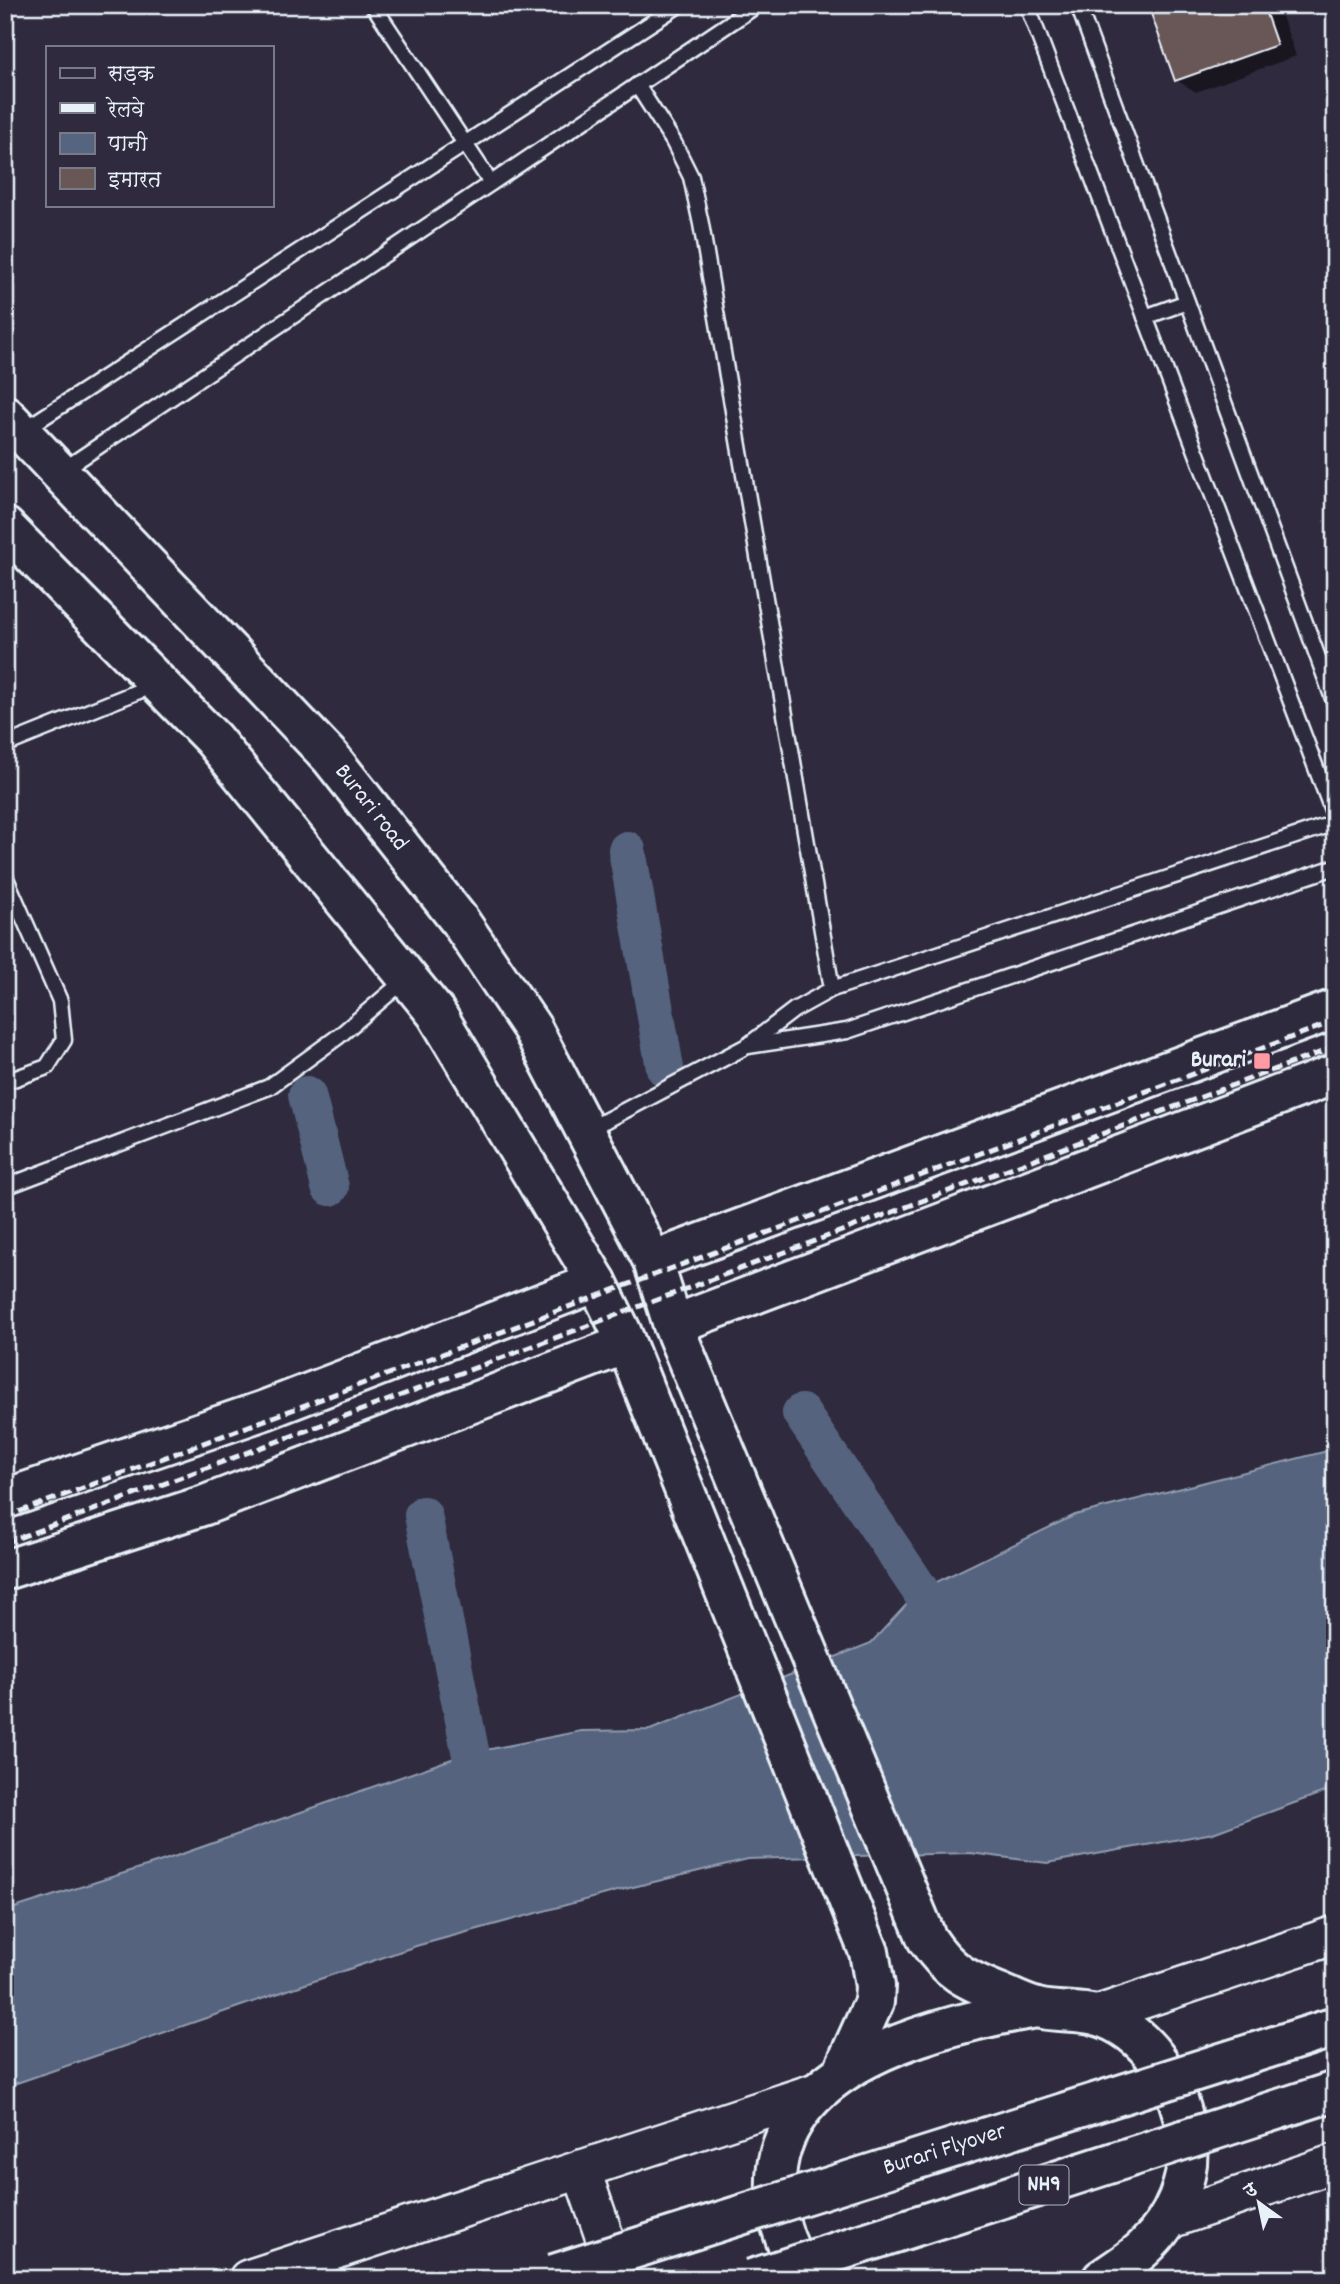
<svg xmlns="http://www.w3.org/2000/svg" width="1340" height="2284" font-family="Dekko,'Playpen Sans Deva',sans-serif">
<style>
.water{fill:#55647f;stroke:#909caf;stroke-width:2}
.shadow{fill:#0007}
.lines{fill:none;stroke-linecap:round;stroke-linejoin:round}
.canal{stroke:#55647f;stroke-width:38}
.building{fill:#695756;stroke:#e8f1f8;stroke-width:2}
.service-casing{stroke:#e8f1f8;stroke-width:19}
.tertiary-casing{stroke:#e8f1f8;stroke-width:42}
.secondary-casing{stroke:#e8f1f8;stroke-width:44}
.service{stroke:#2f2a3d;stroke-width:14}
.tertiary{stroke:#2f2a3d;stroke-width:37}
.secondary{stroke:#2f2a3d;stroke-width:38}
.rail{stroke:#e8f1f8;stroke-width:5;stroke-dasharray:10 5;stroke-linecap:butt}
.trunk-bridge-casing{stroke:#e8f1f8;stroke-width:44;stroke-linecap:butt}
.trunk-bridge{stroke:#2f2a3d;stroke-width:38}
.poi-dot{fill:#ff9aa2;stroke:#2f2a3d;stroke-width:2.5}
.labels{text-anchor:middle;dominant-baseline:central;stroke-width:5;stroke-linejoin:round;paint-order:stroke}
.shield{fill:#2f2a3d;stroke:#b0b5c0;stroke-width:2}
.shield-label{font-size:23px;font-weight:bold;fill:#e8f1f8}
.street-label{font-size:24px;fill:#e8f1f8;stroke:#2f2a3d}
.poi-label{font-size:24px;font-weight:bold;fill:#e8f1f8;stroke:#2f2a3d;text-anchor:end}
</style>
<rect width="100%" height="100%" fill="#2f2a3d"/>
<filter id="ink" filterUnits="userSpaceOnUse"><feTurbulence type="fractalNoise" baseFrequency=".0143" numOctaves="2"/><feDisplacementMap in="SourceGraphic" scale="14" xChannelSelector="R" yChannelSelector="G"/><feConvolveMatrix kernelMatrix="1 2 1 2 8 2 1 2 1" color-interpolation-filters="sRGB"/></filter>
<g filter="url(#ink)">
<path class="water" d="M 1335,1449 L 1335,1788 L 1213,1833 L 1047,1863 L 970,1853 L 748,1859 L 621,1890 L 416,1946 L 5,2087 L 5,1911 L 162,1861 L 466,1754 L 581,1731 L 650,1730 L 871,1643 L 920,1590 L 1075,1515 Z"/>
<path class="shadow" d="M 1150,5 L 1278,5 L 1296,56 L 1196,92 L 1176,80 Z"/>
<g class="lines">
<g class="canal">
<path d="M 627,850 L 665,1068"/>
<path d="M 307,1095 L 330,1187"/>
<path d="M 801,1413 L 920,1590 L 946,1637"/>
<path d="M 423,1515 L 481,1805"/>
</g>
</g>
<path class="building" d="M 1148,5 L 1263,5 L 1277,45 L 1175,81 Z"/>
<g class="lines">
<defs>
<g id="service">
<path d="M 373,5 L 491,183"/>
<path d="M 1027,5 L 1335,818"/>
<path d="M 1078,5 L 1335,704"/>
<path d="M 637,85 L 673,141 L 691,177 L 701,224 L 832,989"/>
<path d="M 1145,317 L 1187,302"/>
<path d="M 22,431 L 679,5"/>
<path d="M 60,472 L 757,5"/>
<path d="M 5,745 L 154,685"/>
<path d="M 5,876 L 60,1001 L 64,1040 L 47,1067 L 5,1082"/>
<path d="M 748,1046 L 847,1031 L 1335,867"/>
<path d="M 586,1131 L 747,1046 L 794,1010 L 832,989 L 1335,823"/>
<path d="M 5,1187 L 269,1087 L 339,1036 L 406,979"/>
</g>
<g id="tertiary">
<path d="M 1096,2015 L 1335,1935"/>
<path d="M 581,2169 L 619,2279"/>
<path d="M 1168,2220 L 1335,2163"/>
<path d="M 248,2279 L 816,2092"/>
</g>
<g id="secondary">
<path id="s1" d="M 5,415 L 331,758 L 459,920 L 532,1028 L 653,1261 L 673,1325 L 927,1939 C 949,1972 966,1980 1002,1994 C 1013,1999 1025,2005 1037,2008 C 1056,2013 1077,2010 1095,2015 C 1151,2031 1182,2088 1187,2141 C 1191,2179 1173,2221 1145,2247 C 1133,2259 1116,2269 1102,2279"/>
<path d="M 5,527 L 213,739 L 436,1013 L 597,1282 L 621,1331 L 869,1952 L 875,1986 L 874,2002 L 843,2071"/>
<path d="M 653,1261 L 1335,1009"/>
<path d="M 673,1325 L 1335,1074"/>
<path d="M 5,1499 L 265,1410 L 597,1282"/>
<path d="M 5,1570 L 205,1505 L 626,1344"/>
<path d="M 809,2279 C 787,2253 777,2225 776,2191 C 770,2064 939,2025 1036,2008"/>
</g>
</defs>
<use href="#service" class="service-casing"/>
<use href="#tertiary" class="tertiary-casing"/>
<use href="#secondary" class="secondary-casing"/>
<use href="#service" class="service"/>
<use href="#tertiary" class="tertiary"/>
<use href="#secondary" class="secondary"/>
<g class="rail">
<path d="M 5,1517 L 1335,1021"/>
<path d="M 5,1543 L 1335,1047"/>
</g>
<defs>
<g id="trunk-bridge">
<path id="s2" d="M 554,2274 L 1335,2027"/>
<path d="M 752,2279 L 1335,2091"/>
</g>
</defs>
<use href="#trunk-bridge" class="trunk-bridge-casing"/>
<use href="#trunk-bridge" class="trunk-bridge"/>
</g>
</g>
<rect class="poi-dot" x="1253" y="1052" width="18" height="18" rx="3.5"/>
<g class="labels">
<rect class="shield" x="1019.5" y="2165.5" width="49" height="39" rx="5"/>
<g class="shield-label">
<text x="1044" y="2185">NH9</text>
</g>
<g class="street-label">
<text stroke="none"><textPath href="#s1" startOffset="537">Burari road</textPath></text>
<text stroke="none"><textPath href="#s2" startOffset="410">Burari Flyover</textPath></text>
</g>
<g class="poi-label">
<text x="1246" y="1061">Burari</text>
</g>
</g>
<rect width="1340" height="2284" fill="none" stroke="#2f2a3d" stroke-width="28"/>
<rect x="14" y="14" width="1312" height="2256" fill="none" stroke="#e8f1f8" stroke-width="2.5" filter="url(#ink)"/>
<rect x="46" y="46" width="228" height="161" fill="#2f2a3d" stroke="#797a88" stroke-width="2"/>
<rect x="60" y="68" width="35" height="10" fill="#2f2a3d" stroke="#797a88" stroke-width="2"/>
<text x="108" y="80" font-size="21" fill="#e8f1f8">सड़क</text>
<rect x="60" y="103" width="35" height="10" fill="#e8f1f8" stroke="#797a88" stroke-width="2"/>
<text x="108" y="116" font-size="21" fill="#e8f1f8">रेलवे</text>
<rect x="60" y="133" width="35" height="21" fill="#55647f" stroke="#797a88" stroke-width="2"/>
<text x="108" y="150" font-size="21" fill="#e8f1f8">पानी</text>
<rect x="60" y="168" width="35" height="21" fill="#695756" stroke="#797a88" stroke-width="2"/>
<text x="108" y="186" font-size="21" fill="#e8f1f8">इमारत</text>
<g transform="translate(1259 2203) rotate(327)" stroke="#2f2a3d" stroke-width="5" paint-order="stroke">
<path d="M0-5L12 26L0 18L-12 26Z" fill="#e8f1f8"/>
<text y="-10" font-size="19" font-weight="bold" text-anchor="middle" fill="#e8f1f8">उ</text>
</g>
</svg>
